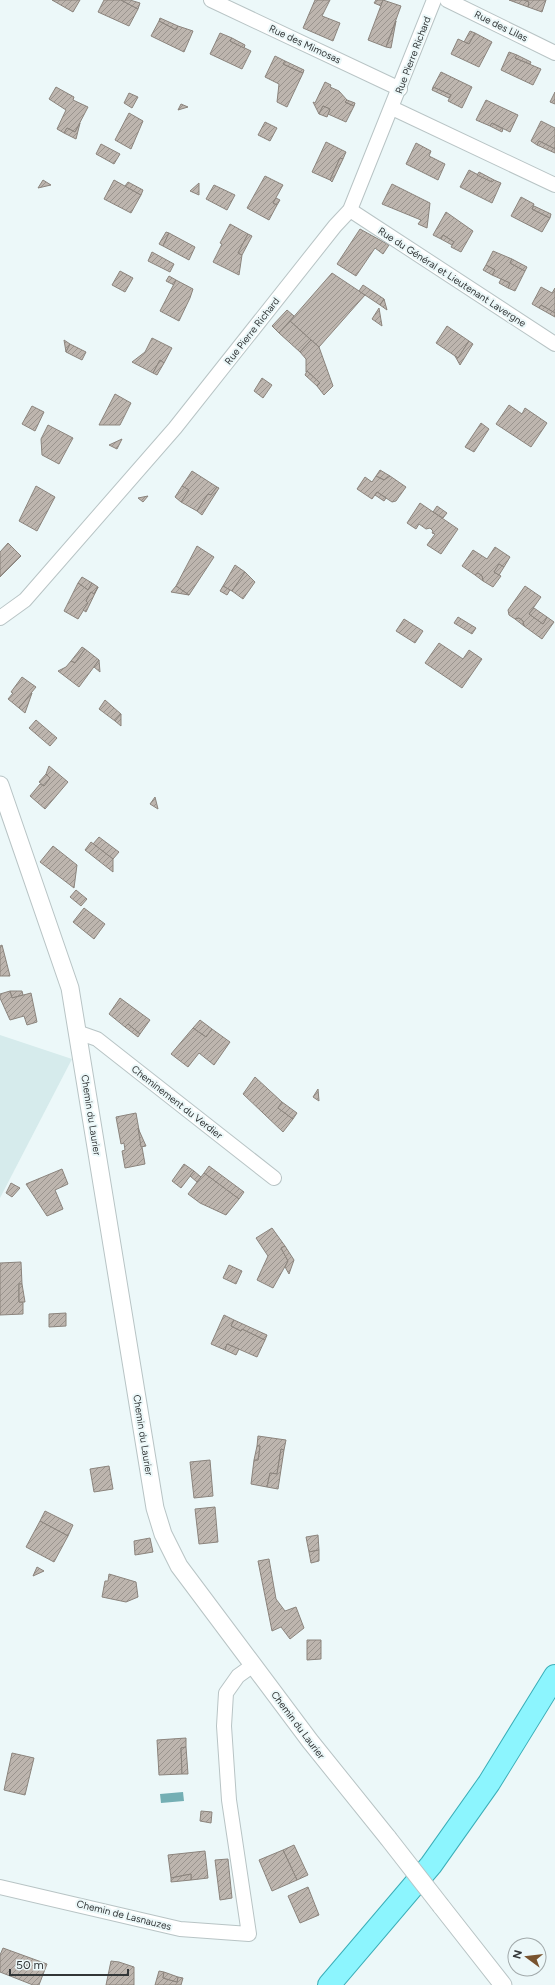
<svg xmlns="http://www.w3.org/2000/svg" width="555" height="1985" font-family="Figtree,sans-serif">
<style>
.built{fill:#d6ebec}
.water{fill:#74afb4}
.building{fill:url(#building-hatch);stroke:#8b847d}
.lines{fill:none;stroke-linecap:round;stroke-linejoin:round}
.minor-casing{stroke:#b8c4c5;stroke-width:16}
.tertiary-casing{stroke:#b8c4c5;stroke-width:19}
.primary-casing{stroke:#3baeb8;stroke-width:24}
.minor{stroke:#fff;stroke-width:14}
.tertiary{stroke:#fff;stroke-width:17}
.primary{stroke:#8cf5fe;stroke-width:22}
.tertiary-bridge-casing{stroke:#b8c4c5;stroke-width:19;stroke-linecap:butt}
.tertiary-bridge{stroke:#fff;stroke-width:17}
.labels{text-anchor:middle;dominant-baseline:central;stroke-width:4;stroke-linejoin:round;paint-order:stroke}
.street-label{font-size:10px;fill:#323637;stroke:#ecf8f9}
</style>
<defs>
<pattern id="building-hatch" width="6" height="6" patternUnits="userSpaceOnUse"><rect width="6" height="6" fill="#bdb5ae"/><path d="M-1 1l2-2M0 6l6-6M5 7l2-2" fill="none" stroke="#9a948e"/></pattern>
</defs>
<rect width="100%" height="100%" fill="#ecf8f9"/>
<path class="built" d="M 0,1035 L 72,1059 L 0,1198 Z"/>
<path class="water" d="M 183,1792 L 184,1801 L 161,1803 L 160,1794 Z"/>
<g class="building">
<path d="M 52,0 L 80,0 L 73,12 Z"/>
<path d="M 104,0 L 121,0 L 138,9 L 129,26 L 98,12 Z"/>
<path d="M 121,0 L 130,0 L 140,3 L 138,9 Z"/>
<path d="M 315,0 L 330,0 L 322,16 L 340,23 L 333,41 L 303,28 Z"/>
<path d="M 376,0 L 383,0 L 381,6 L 374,3 Z"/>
<path d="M 383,0 L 401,6 L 386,47 L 368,40 Z"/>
<path d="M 509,0 L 524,0 L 529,2 L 528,7 Z"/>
<path d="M 524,0 L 546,0 L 542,12 L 528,7 L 529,2 Z"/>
<path d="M 160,18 L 178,26 L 176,30 L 159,21 Z"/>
<path d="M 159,21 L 176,30 L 178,26 L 193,31 L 184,52 L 151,36 Z"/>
<path d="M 396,21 L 391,48 L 386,47 Z"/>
<path d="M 470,31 L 475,33 L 469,44 L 464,42 Z"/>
<path d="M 220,33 L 232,38 L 230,41 L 251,51 L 242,69 L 210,54 Z"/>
<path d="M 475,33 L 492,42 L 479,67 L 451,54 L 458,39 L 469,44 Z"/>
<path d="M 232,38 L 245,45 L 244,48 L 230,41 Z"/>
<path d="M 509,52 L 517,55 L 515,58 L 541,69 L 533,85 L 501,70 Z"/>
<path d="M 517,55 L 531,62 L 530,64 L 515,58 Z"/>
<path d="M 275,56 L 285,61 L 283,64 L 303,73 L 287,107 L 277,102 L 279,84 L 265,77 Z"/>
<path d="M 285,61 L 304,70 L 303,73 L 283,64 Z"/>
<path d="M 441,72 L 472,87 L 462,108 L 448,101 L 451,95 L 433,87 Z"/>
<path d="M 325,82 L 331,85 L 330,87 L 339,91 L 347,100 L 345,102 L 354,106 L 346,122 L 328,114 L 330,109 L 323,106 L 319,114 L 313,102 L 315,103 Z"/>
<path d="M 56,87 L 74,97 L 73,100 L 88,107 L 75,132 L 67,128 L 64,133 L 57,129 L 66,110 L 49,99 Z"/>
<path d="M 433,87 L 451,95 L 449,98 L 432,90 Z"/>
<path d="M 555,92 L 555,104 L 550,102 Z"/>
<path d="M 129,93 L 138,97 L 132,108 L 124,103 Z"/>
<path d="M 347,100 L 355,103 L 354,106 L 345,102 Z"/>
<path d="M 486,100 L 518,115 L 510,132 L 492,123 L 490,126 L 476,120 Z"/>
<path d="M 181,104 L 188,107 L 178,110 Z"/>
<path d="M 323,106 L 330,109 L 327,117 L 319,114 Z"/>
<path d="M 129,113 L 143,121 L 131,149 L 115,140 Z"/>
<path d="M 541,121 L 555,128 L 555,149 L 539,141 L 537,145 L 531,141 Z"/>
<path d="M 265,122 L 277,128 L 270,141 L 258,135 Z"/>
<path d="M 80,123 L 76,139 L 64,133 L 67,128 L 75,132 Z"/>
<path d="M 492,123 L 503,129 L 502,132 L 490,126 Z"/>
<path d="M 539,141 L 555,149 L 555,153 L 537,145 Z"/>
<path d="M 326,142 L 346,152 L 343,159 L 340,158 L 330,180 L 312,172 Z"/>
<path d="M 416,143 L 431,151 L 429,156 L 445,164 L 438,180 L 406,164 Z"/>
<path d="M 101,144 L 120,154 L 114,164 L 96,154 Z"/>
<path d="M 340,158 L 343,159 L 332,182 L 330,180 Z"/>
<path d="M 469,170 L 492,182 L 494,180 L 501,183 L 492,203 L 460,187 Z"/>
<path d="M 479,172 L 494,180 L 492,182 L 477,175 Z"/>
<path d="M 265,176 L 283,185 L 273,203 L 277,205 L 269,220 L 247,208 Z"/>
<path d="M 43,180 L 51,185 L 38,188 Z"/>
<path d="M 114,180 L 141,195 L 131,213 L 104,199 Z"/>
<path d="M 128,182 L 143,190 L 141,195 L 125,186 Z"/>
<path d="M 199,183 L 199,195 L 190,191 Z"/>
<path d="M 392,184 L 430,203 L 427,228 L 418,224 L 421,220 L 382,204 Z"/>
<path d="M 214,185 L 235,195 L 227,210 L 206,199 Z"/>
<path d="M 521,197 L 534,204 L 532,209 L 550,218 L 542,232 L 511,216 Z"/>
<path d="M 276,198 L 280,200 L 277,205 L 273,203 Z"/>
<path d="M 534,206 L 551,214 L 550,218 L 532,209 Z"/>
<path d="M 446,212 L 473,231 L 461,252 L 451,247 L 454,242 L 443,235 L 441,239 L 433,235 Z"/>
<path d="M 230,224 L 248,234 L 238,253 L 242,255 L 239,275 L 213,262 L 222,244 L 220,243 Z"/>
<path d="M 360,229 L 389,245 L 383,254 L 375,248 L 356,276 L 337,264 Z"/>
<path d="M 166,232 L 169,233 L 163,246 L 159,244 Z"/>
<path d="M 169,233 L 195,247 L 189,260 L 163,246 Z"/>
<path d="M 248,234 L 252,236 L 242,255 L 238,253 Z"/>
<path d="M 443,235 L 454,242 L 452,245 L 441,239 Z"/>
<path d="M 493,251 L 512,259 L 510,263 L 525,271 L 515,291 L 508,288 L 510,283 L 492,275 L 495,270 L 486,265 Z"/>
<path d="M 152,252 L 174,264 L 170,272 L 148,261 Z"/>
<path d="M 512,259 L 527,267 L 525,271 L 510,263 Z"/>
<path d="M 486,265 L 495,270 L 492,275 L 483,270 Z"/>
<path d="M 120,271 L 133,278 L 125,292 L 112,285 Z"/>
<path d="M 332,273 L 365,295 L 319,347 L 290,321 Z"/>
<path d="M 169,276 L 176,280 L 174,285 L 166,281 Z"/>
<path d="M 501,279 L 510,283 L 508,288 L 499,283 Z"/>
<path d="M 176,280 L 193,289 L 190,298 L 179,321 L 160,311 Z"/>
<path d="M 363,285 L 384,299 L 380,305 L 359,291 Z"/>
<path d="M 541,287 L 552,293 L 555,288 L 555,313 L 541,305 L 539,308 L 532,304 Z"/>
<path d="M 384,299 L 387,310 L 380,305 Z"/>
<path d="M 541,305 L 555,313 L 555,317 L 539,308 Z"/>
<path d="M 379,308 L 382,326 L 372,319 Z"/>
<path d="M 287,310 L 294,316 L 279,333 L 272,326 Z"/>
<path d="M 290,321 L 311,340 L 300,352 L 279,333 Z"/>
<path d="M 447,326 L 469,341 L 458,358 L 436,343 Z"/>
<path d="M 152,338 L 172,348 L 164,363 L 160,360 L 153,373 L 132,362 L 145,352 Z"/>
<path d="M 64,340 L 70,344 L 66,352 Z"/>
<path d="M 311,340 L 319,347 L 333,386 L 324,395 L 317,386 L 320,383 L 307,371 L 306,372 L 306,359 L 300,352 Z"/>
<path d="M 469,341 L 473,344 L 460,365 L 455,356 L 458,358 Z"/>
<path d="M 70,344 L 86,352 L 82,360 L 66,352 Z"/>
<path d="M 160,360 L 164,363 L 157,375 L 153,373 Z"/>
<path d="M 307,371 L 320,383 L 317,386 L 305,375 Z"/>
<path d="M 262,378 L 272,385 L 263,398 L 254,391 Z"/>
<path d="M 115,394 L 131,403 L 120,425 L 99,425 Z"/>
<path d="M 509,405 L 522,414 L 525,408 L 547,423 L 531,447 L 496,424 Z"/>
<path d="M 32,406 L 44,412 L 35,431 L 22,424 Z"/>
<path d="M 481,423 L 489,429 L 474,452 L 465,447 Z"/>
<path d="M 48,425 L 73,438 L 59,464 L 42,455 L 41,439 Z"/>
<path d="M 122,439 L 117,449 L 109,445 Z"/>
<path d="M 380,470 L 390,476 L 387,480 L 384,480 L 376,476 Z"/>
<path d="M 192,471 L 217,487 L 211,495 L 208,494 L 197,511 L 181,502 L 189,490 L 182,486 Z"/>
<path d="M 376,476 L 384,480 L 390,476 L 406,487 L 396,501 L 392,502 L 377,492 L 372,499 L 357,489 L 365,477 L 372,482 Z"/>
<path d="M 36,486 L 55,497 L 37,531 L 19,521 Z"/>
<path d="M 182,486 L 189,490 L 181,502 L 175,497 Z"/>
<path d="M 217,487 L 219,488 L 202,515 L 197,511 L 208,494 L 211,495 Z"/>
<path d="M 377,492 L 386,498 L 384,501 L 375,495 Z"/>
<path d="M 148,496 L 143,502 L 138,498 Z"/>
<path d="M 420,503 L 458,529 L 441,554 L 427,545 L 435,534 L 432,533 L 433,531 L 430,528 L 426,529 L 419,524 L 416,529 L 407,523 Z"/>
<path d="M 437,506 L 447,513 L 443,518 L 433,512 Z"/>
<path d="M 8,543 L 21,556 L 0,577 L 0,552 Z"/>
<path d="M 197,546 L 214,557 L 189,595 L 176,586 Z"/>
<path d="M 495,547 L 510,557 L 504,567 L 499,564 L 494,572 L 501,576 L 493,587 L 483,581 L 482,576 L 478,573 L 475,575 L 462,566 L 473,550 L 487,559 Z"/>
<path d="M 499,564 L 504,567 L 499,575 L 494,572 Z"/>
<path d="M 235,565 L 245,572 L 232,591 L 223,586 Z"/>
<path d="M 245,572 L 255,582 L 243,599 L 232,591 Z"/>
<path d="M 478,573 L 482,576 L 483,581 L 475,575 Z"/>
<path d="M 82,577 L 92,583 L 88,590 L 78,583 Z"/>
<path d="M 78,583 L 88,590 L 92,583 L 98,587 L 94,594 L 91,592 L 86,601 L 88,603 L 78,619 L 64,611 Z"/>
<path d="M 176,586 L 189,595 L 171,592 Z"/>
<path d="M 223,586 L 230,590 L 227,595 L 220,591 Z"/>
<path d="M 525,586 L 541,597 L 529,614 L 543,624 L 547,617 L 554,622 L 542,639 L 524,626 L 523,621 L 519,618 L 515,619 L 509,615 L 508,610 Z"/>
<path d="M 98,587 L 86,612 L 83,610 L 88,603 L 86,601 L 91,592 L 94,594 Z"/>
<path d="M 534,608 L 547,617 L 543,624 L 529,614 Z"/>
<path d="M 458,617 L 476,628 L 472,634 L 454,623 Z"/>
<path d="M 519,618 L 523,621 L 524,626 L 515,619 Z"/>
<path d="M 404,619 L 423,631 L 415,643 L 396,631 Z"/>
<path d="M 439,643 L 463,659 L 469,650 L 482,659 L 462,688 L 425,663 Z"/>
<path d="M 82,647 L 85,649 L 75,663 L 71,661 Z"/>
<path d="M 85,649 L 99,660 L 79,687 L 58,671 L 66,667 L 71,661 L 75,663 Z"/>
<path d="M 99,660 L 100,672 L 94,667 Z"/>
<path d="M 22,677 L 36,687 L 19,708 L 8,699 L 13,693 L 11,692 Z"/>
<path d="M 32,693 L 25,713 L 19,708 Z"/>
<path d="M 105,700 L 121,714 L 115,721 L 99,709 Z"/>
<path d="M 121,714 L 121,726 L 115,721 Z"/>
<path d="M 36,720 L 57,738 L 50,746 L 29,728 Z"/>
<path d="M 49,766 L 68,782 L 45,809 L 30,796 L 40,784 L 44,786 L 50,778 L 46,774 Z"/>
<path d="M 46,774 L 50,778 L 44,786 L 39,782 Z"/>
<path d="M 155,797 L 158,809 L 150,804 Z"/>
<path d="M 99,837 L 119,852 L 113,859 L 93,844 Z"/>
<path d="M 91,842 L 113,859 L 113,872 L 85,850 Z"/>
<path d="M 53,846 L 77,865 L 74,888 L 40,862 Z"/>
<path d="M 76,890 L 87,899 L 81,906 L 70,897 Z"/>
<path d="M 84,908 L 105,924 L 94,939 L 73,922 Z"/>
<path d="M 2,945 L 10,976 L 0,976 L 0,946 Z"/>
<path d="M 10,991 L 22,991 L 23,995 L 12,998 Z"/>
<path d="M 10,991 L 12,998 L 31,993 L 37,1022 L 27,1025 L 24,1016 L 10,1020 L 0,998 L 0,994 Z"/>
<path d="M 120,998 L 150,1020 L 140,1034 L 128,1024 L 125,1027 L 109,1014 Z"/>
<path d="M 200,1020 L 212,1029 L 206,1037 L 193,1028 Z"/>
<path d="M 128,1024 L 140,1034 L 138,1037 L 125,1027 Z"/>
<path d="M 193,1028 L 206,1037 L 212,1029 L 230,1042 L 214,1065 L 199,1053 L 188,1067 L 171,1054 Z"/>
<path d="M 255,1077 L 282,1102 L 278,1108 L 293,1119 L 283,1132 L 243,1094 Z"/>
<path d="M 318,1089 L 319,1101 L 313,1097 Z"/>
<path d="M 282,1102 L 297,1113 L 293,1119 L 278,1108 Z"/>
<path d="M 136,1113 L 145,1164 L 125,1168 L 122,1151 L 125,1150 L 124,1143 L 121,1144 L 116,1117 Z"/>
<path d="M 138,1128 L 146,1146 L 141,1147 Z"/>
<path d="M 184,1164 L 194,1171 L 181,1188 L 172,1181 Z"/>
<path d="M 209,1166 L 244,1192 L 239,1199 L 204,1173 Z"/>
<path d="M 62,1169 L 68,1184 L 55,1190 L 63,1209 L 47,1216 L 26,1184 Z"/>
<path d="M 194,1171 L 201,1177 L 197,1182 L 190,1176 Z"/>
<path d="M 204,1173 L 239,1199 L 226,1215 L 200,1203 L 188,1194 Z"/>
<path d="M 11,1183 L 20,1188 L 12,1197 L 6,1193 Z"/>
<path d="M 272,1228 L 285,1246 L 281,1248 L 288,1261 L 273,1288 L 257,1280 L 268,1256 L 256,1238 Z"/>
<path d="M 285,1246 L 294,1260 L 289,1274 L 285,1267 L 288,1261 L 281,1248 Z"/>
<path d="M 21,1262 L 22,1284 L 19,1284 L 19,1302 L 23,1302 L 23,1314 L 0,1315 L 0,1263 Z"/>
<path d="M 229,1265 L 242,1271 L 236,1284 L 223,1278 Z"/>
<path d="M 19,1284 L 22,1284 L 25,1302 L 19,1302 Z"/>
<path d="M 66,1313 L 66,1326 L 49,1327 L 49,1314 Z"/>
<path d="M 224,1315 L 234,1320 L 231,1326 L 241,1331 L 242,1329 L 265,1340 L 257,1357 L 227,1344 L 225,1350 L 211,1344 Z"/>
<path d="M 234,1320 L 267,1335 L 265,1340 L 242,1329 L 241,1331 L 231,1326 Z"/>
<path d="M 227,1344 L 239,1349 L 236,1355 L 225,1350 Z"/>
<path d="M 258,1436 L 286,1440 L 284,1450 L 281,1449 L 277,1474 L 270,1473 L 267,1487 L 251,1484 L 254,1460 L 258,1460 L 260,1446 L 257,1446 Z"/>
<path d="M 257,1446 L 260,1446 L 258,1460 L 254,1460 Z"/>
<path d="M 281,1449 L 284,1450 L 278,1489 L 267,1487 L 270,1473 L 277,1474 Z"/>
<path d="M 210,1460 L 213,1496 L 194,1498 L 190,1462 Z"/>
<path d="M 109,1466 L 113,1489 L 94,1492 L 90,1469 Z"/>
<path d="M 215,1507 L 218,1542 L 199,1544 L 195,1509 Z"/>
<path d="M 45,1511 L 73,1525 L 68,1536 L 40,1521 Z"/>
<path d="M 40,1521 L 68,1536 L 54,1562 L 26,1547 Z"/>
<path d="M 318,1535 L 319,1550 L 309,1552 L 306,1537 Z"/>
<path d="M 150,1538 L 153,1552 L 135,1555 L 134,1541 Z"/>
<path d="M 319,1550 L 319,1561 L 311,1563 L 309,1552 Z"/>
<path d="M 269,1559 L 276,1599 L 285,1611 L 296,1607 L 304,1628 L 290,1639 L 281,1627 L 272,1631 L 258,1561 Z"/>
<path d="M 37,1567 L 44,1571 L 33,1576 Z"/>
<path d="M 109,1574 L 136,1582 L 138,1597 L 126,1602 L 102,1597 L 105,1581 L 108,1581 Z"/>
<path d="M 307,1640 L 321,1640 L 321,1659 L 307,1660 Z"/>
<path d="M 186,1738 L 186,1747 L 181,1748 L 182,1774 L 159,1775 L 157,1740 Z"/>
<path d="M 186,1747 L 188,1774 L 182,1774 L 181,1748 Z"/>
<path d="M 12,1753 L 34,1758 L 25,1795 L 4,1790 Z"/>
<path d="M 201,1811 L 212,1812 L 211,1823 L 200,1821 Z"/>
<path d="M 294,1845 L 308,1875 L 297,1880 L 283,1850 Z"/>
<path d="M 283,1850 L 297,1880 L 272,1891 L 259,1860 Z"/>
<path d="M 205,1851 L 208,1878 L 191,1880 L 191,1874 L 171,1878 L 168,1855 Z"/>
<path d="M 228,1859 L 232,1898 L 220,1900 L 215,1860 Z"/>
<path d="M 191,1874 L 191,1880 L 171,1882 L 171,1878 Z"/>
<path d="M 308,1887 L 319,1915 L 300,1923 L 288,1896 Z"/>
<path d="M 3,1948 L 47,1964 L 39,1985 L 33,1985 L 0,1972 L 0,1955 Z"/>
<path d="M 111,1961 L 119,1962 L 134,1967 L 134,1985 L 106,1985 Z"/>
<path d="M 159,1971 L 164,1972 L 163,1978 L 177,1982 L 178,1977 L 183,1978 L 181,1985 L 155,1985 Z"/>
<path d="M 164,1972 L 178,1977 L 177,1982 L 163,1978 Z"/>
</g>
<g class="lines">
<defs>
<g id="minor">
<path d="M 211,0 L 400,89"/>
<path d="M 447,0 L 555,53"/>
<path d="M 392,108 L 555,185"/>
<path d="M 350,210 L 555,344"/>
<path d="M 0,618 L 25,600 L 175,428 L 335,226 L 350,210 L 434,0"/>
<path d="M 77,1032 L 97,1039 L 274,1178"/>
<path d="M 0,1887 L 180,1929 L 249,1934 L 229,1800 L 224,1726 L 226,1693 L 238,1676 L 252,1666"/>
</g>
<g id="tertiary">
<path d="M 0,785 L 70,988 L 155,1508 L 163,1534 L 179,1566 L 310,1741 L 388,1838"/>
<path d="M 441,1906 L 503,1985"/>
</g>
<path id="primary" d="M 329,1985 L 431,1865 L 489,1783 L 555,1676"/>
</defs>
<use href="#minor" class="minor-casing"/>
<use href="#tertiary" class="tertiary-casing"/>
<use href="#primary" class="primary-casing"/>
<use href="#minor" class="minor"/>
<use href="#tertiary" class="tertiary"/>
<use href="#primary" class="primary"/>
<defs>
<path id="tertiary-bridge" d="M 388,1838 L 441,1906"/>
</defs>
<use href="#tertiary-bridge" class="tertiary-bridge-casing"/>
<use href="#tertiary-bridge" class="tertiary-bridge"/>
</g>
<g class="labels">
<g class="street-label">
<text transform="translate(501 26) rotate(26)">Rue des Lilas</text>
<text transform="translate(305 44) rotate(25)">Rue des Mimosas</text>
<text transform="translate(413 55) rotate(-69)">Rue Pierre Richard</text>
<text transform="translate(452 277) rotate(33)">Rue du Général et Lieutenant Lavergne</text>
<text transform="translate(252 331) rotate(-52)">Rue Pierre Richard</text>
<text transform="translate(177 1102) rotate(38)">Cheminement du Verdier</text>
<text transform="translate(91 1115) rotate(81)">Chemin du Laurier</text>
<text transform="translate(143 1435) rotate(81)">Chemin du Laurier</text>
<text transform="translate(298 1725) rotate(53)">Chemin du Laurier</text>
<text transform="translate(124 1915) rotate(14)">Chemin de Lasnauzes</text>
</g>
</g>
<g transform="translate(527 1957) rotate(285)"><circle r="19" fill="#ecf8f9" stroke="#a2aaab"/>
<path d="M0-3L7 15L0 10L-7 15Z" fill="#78532e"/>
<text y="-6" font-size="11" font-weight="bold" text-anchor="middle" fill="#323637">N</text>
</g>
<path d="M10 1969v6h118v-6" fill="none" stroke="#323637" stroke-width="2"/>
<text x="16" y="1969" font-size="12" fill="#323637" stroke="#ecf8f9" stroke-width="3" paint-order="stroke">50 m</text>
</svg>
